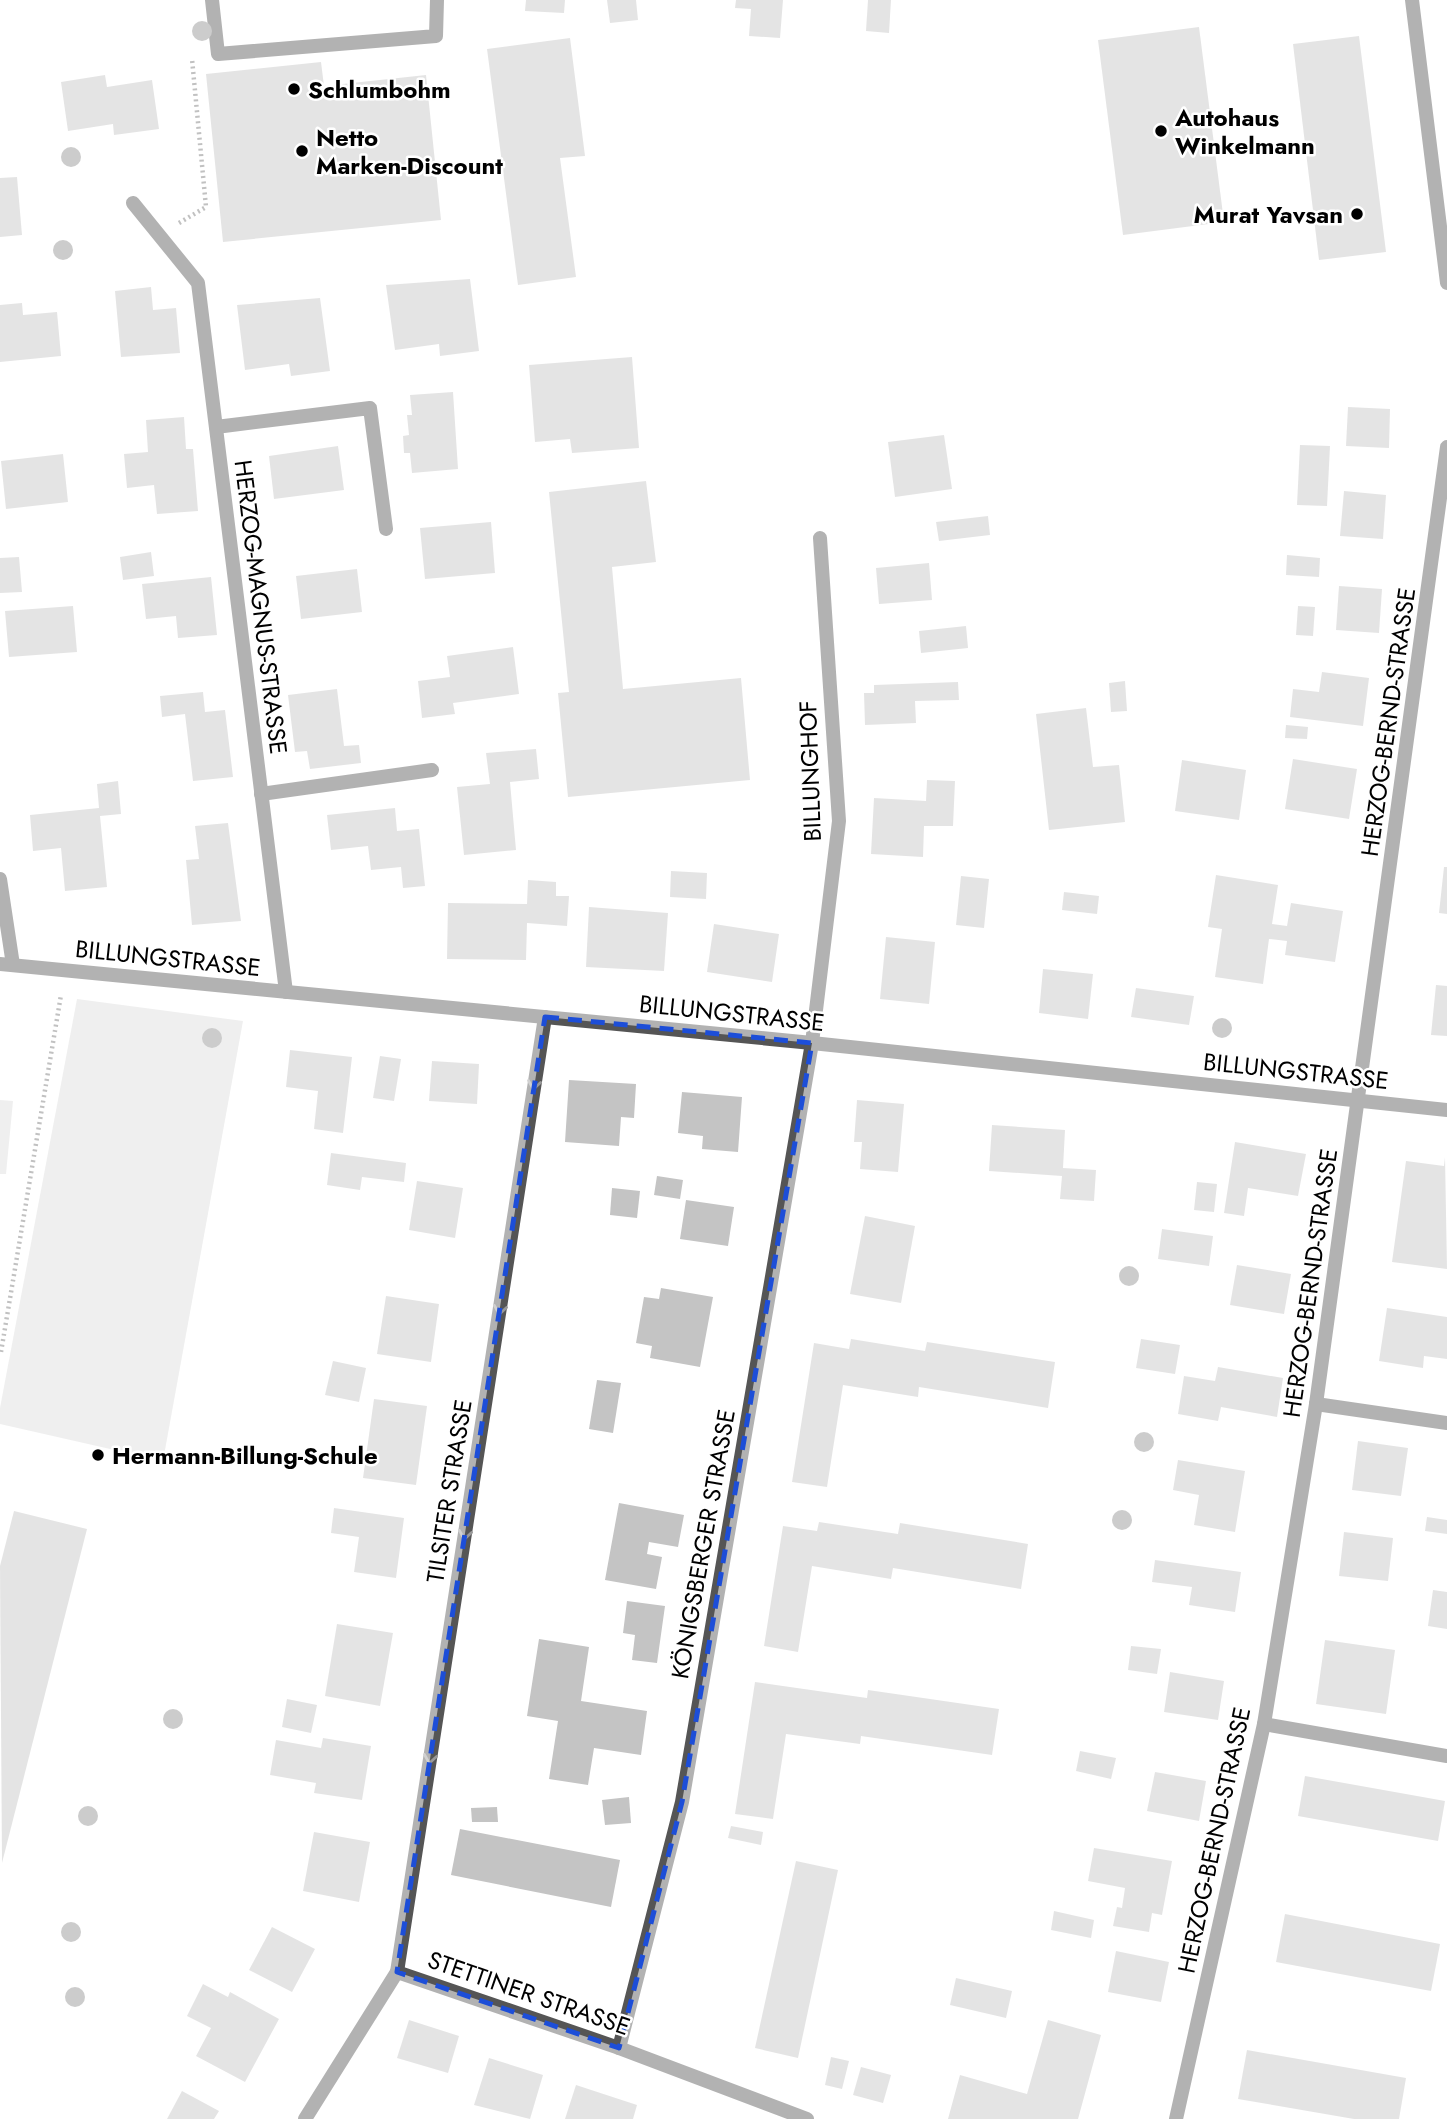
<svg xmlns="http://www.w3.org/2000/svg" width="1447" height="2119" font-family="Jost,sans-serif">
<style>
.green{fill:#dcdcdc}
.building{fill:#c4c4c4}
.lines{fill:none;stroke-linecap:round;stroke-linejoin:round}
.path{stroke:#777;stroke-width:4.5;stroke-dasharray:2 3.5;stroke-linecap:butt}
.service{stroke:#555;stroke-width:14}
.minor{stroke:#555;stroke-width:14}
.tree{fill:#8f8f8f}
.oneway{stroke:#999}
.marked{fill:none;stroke:#1d4ed8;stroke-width:5;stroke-dasharray:14 9;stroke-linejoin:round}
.poi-dot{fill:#000;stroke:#fff;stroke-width:2.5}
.labels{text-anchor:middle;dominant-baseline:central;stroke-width:5;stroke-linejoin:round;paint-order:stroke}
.poi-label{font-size:24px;font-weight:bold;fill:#000;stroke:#fff;text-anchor:start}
.street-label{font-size:24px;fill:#000;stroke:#fff}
</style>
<rect width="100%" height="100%" fill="#fff"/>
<g class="green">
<path d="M 77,999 L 243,1021 L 163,1461 L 0,1424 L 0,1408 Z"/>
<path d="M 0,1100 L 13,1101 L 6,1174 L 0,1174 Z"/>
</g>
<g class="building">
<path d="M 526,0 L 565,0 L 564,13 L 525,11 Z"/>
<path d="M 607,0 L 636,0 L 638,20 L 610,23 Z"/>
<path d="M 736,0 L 783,0 L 780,38 L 749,36 L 751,9 L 735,8 Z"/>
<path d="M 868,0 L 891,0 L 889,33 L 866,31 Z"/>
<path d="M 1199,27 L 1224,222 L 1123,235 L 1098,40 Z"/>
<path d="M 1359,36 L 1386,252 L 1319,260 L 1293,44 Z"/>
<path d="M 570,38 L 585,156 L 560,158 L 576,277 L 518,285 L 487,49 Z"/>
<path d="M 321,62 L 324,86 L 426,75 L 441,220 L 223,242 L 206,74 Z"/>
<path d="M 105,75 L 107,87 L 152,80 L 159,129 L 114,135 L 113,124 L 68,131 L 61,82 Z"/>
<path d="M 17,177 L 22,235 L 0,237 L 0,178 Z"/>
<path d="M 470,279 L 479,351 L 440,356 L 439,344 L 395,350 L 386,285 Z"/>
<path d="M 151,287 L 153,310 L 176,308 L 180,353 L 121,357 L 115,291 Z"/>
<path d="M 320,298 L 330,371 L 291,376 L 289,364 L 245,370 L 237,305 Z"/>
<path d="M 22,303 L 23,315 L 57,312 L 61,356 L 0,362 L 0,305 Z"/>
<path d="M 632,357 L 639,448 L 572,453 L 570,439 L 535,442 L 529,365 Z"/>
<path d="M 453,392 L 458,469 L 412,473 L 410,453 L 404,453 L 403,436 L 409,435 L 407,415 L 412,415 L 410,395 Z"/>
<path d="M 1348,407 L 1390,409 L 1389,448 L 1346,446 Z"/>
<path d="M 184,417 L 186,449 L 193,449 L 198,511 L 157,514 L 154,485 L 127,488 L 124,454 L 148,452 L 146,420 Z"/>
<path d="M 944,435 L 952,489 L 895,497 L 888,442 Z"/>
<path d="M 1300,445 L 1330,446 L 1327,506 L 1297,505 Z"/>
<path d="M 338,446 L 344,490 L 274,499 L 269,456 Z"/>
<path d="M 63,454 L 68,502 L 6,509 L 1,461 Z"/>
<path d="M 646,481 L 656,562 L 612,567 L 623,689 L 741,678 L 750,780 L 568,797 L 558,693 L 569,692 L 549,492 Z"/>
<path d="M 1344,491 L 1386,495 L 1383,539 L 1340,536 Z"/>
<path d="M 988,516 L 990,535 L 939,541 L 936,522 Z"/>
<path d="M 491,522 L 495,573 L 425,579 L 420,528 Z"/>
<path d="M 151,552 L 154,576 L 123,580 L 120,557 Z"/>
<path d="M 1287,555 L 1320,558 L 1319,577 L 1286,575 Z"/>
<path d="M 19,557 L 22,592 L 0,593 L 0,558 Z"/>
<path d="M 929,563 L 932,600 L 879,604 L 876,568 Z"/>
<path d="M 357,569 L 362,612 L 301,619 L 296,576 Z"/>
<path d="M 211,577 L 217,635 L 178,638 L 176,616 L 146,619 L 142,584 Z"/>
<path d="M 1339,586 L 1382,589 L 1379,633 L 1336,630 Z"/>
<path d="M 73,606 L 77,652 L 9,657 L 5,611 Z"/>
<path d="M 1298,606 L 1315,607 L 1313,636 L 1296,635 Z"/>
<path d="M 966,626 L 968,648 L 921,653 L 919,631 Z"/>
<path d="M 513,647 L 519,694 L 453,703 L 455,714 L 422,718 L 418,681 L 450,677 L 447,656 Z"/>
<path d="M 1322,672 L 1369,678 L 1363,726 L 1290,717 L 1293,689 L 1319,692 Z"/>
<path d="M 1125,681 L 1127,711 L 1111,712 L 1109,683 Z"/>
<path d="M 958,682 L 959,700 L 915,701 L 916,723 L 865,725 L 864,693 L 874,693 L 874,685 Z"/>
<path d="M 337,689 L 344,746 L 359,745 L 361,763 L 310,769 L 307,751 L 295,752 L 288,695 Z"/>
<path d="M 203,692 L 205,712 L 225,710 L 233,777 L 193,781 L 185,714 L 162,717 L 160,696 Z"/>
<path d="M 1086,708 L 1093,767 L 1119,765 L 1125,822 L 1049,830 L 1036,714 Z"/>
<path d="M 1286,725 L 1308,727 L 1307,739 L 1285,738 Z"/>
<path d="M 536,749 L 539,779 L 510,782 L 516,850 L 464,855 L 457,787 L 490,784 L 486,753 Z"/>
<path d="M 1293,759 L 1357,769 L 1349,819 L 1285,809 Z"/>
<path d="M 1182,760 L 1246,770 L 1239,820 L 1175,811 Z"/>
<path d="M 927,780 L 955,781 L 953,826 L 924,826 L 923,857 L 871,854 L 874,798 L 926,801 Z"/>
<path d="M 118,781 L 121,814 L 100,816 L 107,887 L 65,891 L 61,848 L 33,851 L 30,815 L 99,808 L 97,784 Z"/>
<path d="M 395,808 L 397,831 L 419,829 L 425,886 L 403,888 L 401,867 L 371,870 L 368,846 L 331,850 L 327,815 Z"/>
<path d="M 228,823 L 241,921 L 192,925 L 186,860 L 199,859 L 195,826 Z"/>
<path d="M 1444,867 L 1447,867 L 1447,914 L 1439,913 Z"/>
<path d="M 671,871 L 707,873 L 706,899 L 670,897 Z"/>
<path d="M 1216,875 L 1278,885 L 1272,924 L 1287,926 L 1291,903 L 1343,911 L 1335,962 L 1285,955 L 1287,941 L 1269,939 L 1263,984 L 1215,977 L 1222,929 L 1208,927 Z"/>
<path d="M 961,876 L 989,879 L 984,928 L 956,925 Z"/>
<path d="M 528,880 L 556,882 L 556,896 L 569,896 L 567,926 L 527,923 L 526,960 L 447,959 L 448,903 L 527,904 Z"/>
<path d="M 1064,892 L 1099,896 L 1097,914 L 1062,910 Z"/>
<path d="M 589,907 L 668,913 L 664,971 L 586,967 Z"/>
<path d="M 714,924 L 779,934 L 772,982 L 707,972 Z"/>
<path d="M 886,937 L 935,942 L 929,1004 L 880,999 Z"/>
<path d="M 1043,969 L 1093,974 L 1088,1019 L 1039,1013 Z"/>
<path d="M 1436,985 L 1447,986 L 1447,1036 L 1431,1035 Z"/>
<path d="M 1136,988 L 1194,996 L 1189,1025 L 1131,1017 Z"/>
<path d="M 290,1050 L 352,1057 L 343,1133 L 314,1129 L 318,1091 L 286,1087 Z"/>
<path d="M 380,1056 L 401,1059 L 394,1101 L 373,1098 Z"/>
<path d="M 432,1061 L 479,1064 L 477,1104 L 429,1101 Z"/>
<path d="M 569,1080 L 636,1084 L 634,1118 L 621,1117 L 619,1146 L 565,1142 Z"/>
<path d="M 682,1092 L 742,1097 L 738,1152 L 702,1149 L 703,1136 L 678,1133 Z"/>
<path d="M 857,1100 L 904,1104 L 898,1172 L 860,1169 L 862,1142 L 854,1142 Z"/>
<path d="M 992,1125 L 1065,1130 L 1063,1168 L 1096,1170 L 1094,1201 L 1060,1199 L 1062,1176 L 989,1171 Z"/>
<path d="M 1235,1142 L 1306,1154 L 1298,1196 L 1248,1188 L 1244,1216 L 1224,1213 Z"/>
<path d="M 331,1153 L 406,1163 L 404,1182 L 362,1177 L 360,1190 L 327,1185 Z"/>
<path d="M 1445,1157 L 1447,1269 L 1392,1262 L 1406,1161 L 1444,1166 Z"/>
<path d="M 657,1176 L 683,1180 L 680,1199 L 654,1195 Z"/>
<path d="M 417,1181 L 463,1188 L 455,1238 L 409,1230 Z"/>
<path d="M 1197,1182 L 1217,1184 L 1214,1212 L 1194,1210 Z"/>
<path d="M 612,1188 L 640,1191 L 637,1218 L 610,1215 Z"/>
<path d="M 686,1200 L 734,1207 L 728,1246 L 680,1239 Z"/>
<path d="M 865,1216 L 915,1226 L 901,1303 L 850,1294 Z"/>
<path d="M 1162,1229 L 1213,1236 L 1209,1266 L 1158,1259 Z"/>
<path d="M 1237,1265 L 1291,1274 L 1284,1314 L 1230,1305 Z"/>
<path d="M 661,1288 L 713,1297 L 700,1367 L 650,1358 L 652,1346 L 636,1343 L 644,1297 L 659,1299 Z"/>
<path d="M 386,1296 L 439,1304 L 431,1362 L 377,1354 Z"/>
<path d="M 1387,1308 L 1447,1317 L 1447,1359 L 1424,1356 L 1423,1368 L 1379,1361 Z"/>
<path d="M 851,1339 L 925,1351 L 927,1342 L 1055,1362 L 1048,1408 L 919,1387 L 918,1397 L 843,1385 L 827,1487 L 792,1482 L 814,1343 L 849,1349 Z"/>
<path d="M 1141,1339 L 1180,1345 L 1175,1374 L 1136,1368 Z"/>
<path d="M 333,1361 L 366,1368 L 359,1402 L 325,1395 Z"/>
<path d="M 1218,1367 L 1283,1378 L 1277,1417 L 1221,1407 L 1218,1421 L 1178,1414 L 1184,1376 L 1215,1381 Z"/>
<path d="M 597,1380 L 621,1383 L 613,1433 L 589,1429 Z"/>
<path d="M 374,1399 L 427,1406 L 416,1485 L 363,1478 Z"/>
<path d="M 1358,1441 L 1408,1448 L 1401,1496 L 1352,1490 Z"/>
<path d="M 1178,1460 L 1245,1471 L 1235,1532 L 1194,1525 L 1199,1495 L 1173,1490 Z"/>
<path d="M 619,1503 L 684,1515 L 678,1547 L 649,1542 L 647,1554 L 662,1557 L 656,1589 L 605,1580 Z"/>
<path d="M 334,1508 L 404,1518 L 396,1578 L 354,1572 L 359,1537 L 331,1533 Z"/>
<path d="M 14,1511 L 87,1529 L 2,1863 L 0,1566 Z"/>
<path d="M 1427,1517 L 1447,1520 L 1447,1534 L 1425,1531 Z"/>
<path d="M 819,1522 L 898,1534 L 900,1523 L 1028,1544 L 1021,1589 L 893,1568 L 891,1579 L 812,1566 L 798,1652 L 764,1646 L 783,1526 L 817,1531 Z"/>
<path d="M 1344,1532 L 1393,1538 L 1388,1581 L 1339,1576 Z"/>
<path d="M 1155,1560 L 1241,1572 L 1235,1612 L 1189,1605 L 1192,1587 L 1152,1582 Z"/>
<path d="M 1433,1590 L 1447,1592 L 1447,1629 L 1428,1626 Z"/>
<path d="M 627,1601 L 665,1606 L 657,1663 L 632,1660 L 635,1635 L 623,1633 Z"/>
<path d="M 337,1624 L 393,1633 L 380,1706 L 325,1696 Z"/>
<path d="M 539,1639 L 589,1647 L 581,1701 L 647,1711 L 641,1755 L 594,1748 L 588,1785 L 549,1779 L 558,1721 L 527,1716 Z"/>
<path d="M 1325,1640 L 1395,1650 L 1386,1714 L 1316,1704 Z"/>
<path d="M 1131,1646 L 1161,1649 L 1157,1674 L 1128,1670 Z"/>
<path d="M 1170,1672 L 1224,1681 L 1218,1720 L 1164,1712 Z"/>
<path d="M 755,1682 L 867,1698 L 868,1690 L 999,1709 L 992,1755 L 861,1736 L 860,1744 L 786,1734 L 773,1819 L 735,1814 Z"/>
<path d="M 287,1699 L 317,1705 L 311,1733 L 282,1727 Z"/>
<path d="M 323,1738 L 371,1746 L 362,1800 L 314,1793 L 316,1783 L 270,1775 L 276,1740 L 321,1748 Z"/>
<path d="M 1080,1751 L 1116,1758 L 1111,1779 L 1076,1771 Z"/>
<path d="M 1155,1772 L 1206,1781 L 1199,1821 L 1147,1811 Z"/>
<path d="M 1305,1776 L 1445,1801 L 1438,1841 L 1298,1816 Z"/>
<path d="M 629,1797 L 631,1823 L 605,1825 L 602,1800 Z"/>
<path d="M 497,1807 L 498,1822 L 472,1822 L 471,1808 Z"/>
<path d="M 731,1826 L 763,1832 L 761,1845 L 728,1838 Z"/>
<path d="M 460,1829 L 620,1860 L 611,1907 L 451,1875 Z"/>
<path d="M 314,1832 L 370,1842 L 359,1902 L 303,1891 Z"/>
<path d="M 1094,1848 L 1172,1861 L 1162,1915 L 1152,1913 L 1149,1932 L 1113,1926 L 1117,1907 L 1122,1908 L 1125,1888 L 1088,1881 Z"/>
<path d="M 796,1861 L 838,1870 L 798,2058 L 755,2048 Z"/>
<path d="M 1054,1911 L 1094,1920 L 1091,1938 L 1051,1930 Z"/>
<path d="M 1285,1914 L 1440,1944 L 1431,1991 L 1276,1962 Z"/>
<path d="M 272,1927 L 315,1949 L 292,1992 L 249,1970 Z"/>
<path d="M 1116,1951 L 1169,1962 L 1161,2002 L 1108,1992 Z"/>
<path d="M 956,1978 L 1012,1991 L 1006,2018 L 950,2005 Z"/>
<path d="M 203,1984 L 228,1997 L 230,1992 L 279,2019 L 245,2082 L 196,2056 L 211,2028 L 187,2016 Z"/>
<path d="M 409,2020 L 459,2036 L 448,2073 L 397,2058 Z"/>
<path d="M 1048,2020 L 1101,2035 L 1078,2119 L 948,2119 L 960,2075 L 1027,2094 Z"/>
<path d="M 1247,2050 L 1406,2078 L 1399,2119 L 1354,2119 L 1238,2099 Z"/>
<path d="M 831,2057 L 849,2061 L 842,2089 L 825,2085 Z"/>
<path d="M 489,2058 L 543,2075 L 530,2119 L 474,2105 Z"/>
<path d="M 861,2067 L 891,2075 L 883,2103 L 853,2095 Z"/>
<path d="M 576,2085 L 637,2105 L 633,2119 L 565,2119 Z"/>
<path d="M 182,2091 L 219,2111 L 214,2119 L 167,2119 Z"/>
</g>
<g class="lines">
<g class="path">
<path d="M 179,223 L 206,207 L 192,59"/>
<path d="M 1,1352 L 61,995"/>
</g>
<g class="service">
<path d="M 212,0 L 218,54 L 436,36 L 437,0"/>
<path d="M 1316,1404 L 1447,1423"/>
</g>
<g class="minor">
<path d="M 1412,0 L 1447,283"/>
<path d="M 133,203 L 198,283 L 286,992"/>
<path d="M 216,427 L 370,408 L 386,529"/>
<path d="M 261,794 L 432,770"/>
<path d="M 0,879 L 13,965"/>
<path d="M 0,964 L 812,1043 L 1447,1110"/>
<path d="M 1264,1724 L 1447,1756"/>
<path d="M 397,1972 L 545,1017"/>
<path d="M 619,2048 L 682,1802 L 812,1043 L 839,821 L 820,538"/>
<path d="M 305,2119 L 397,1972 L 619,2048 L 807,2119"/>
<path d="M 1176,2119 L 1264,1724 L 1316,1404 L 1447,447"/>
</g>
</g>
<g class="tree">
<circle cx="202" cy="31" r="10"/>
<circle cx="71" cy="157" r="10"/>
<circle cx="63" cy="250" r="10"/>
<circle cx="1222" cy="1028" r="10"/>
<circle cx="212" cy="1038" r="10"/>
<circle cx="1129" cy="1276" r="10"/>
<circle cx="1144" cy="1442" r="10"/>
<circle cx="1122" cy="1520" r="10"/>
<circle cx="173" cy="1719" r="10"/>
<circle cx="88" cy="1816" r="10"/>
<circle cx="71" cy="1932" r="10"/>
<circle cx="75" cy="1997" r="10"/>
</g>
<defs><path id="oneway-chevron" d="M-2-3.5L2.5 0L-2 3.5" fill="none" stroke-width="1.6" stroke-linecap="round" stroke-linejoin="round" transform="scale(1.75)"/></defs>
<g class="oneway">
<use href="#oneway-chevron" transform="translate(534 1085) rotate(99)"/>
<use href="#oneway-chevron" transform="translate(500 1310) rotate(99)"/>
<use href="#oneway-chevron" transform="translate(465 1535) rotate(99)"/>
<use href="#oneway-chevron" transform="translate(430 1759) rotate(99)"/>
</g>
<path d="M0 0H1447V2119H0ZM 545,1017 L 812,1043 L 682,1802 L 619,2048 L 397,1972 Z" fill="#fff" fill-opacity=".55" fill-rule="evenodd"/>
<path class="marked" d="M 545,1017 L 812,1043 L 682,1802 L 619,2048 L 397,1972 Z"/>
<g class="poi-dot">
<circle cx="294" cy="89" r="7"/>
<circle cx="1161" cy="131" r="7"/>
<circle cx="302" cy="151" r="7"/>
<circle cx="1357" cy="214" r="7"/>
<circle cx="98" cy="1455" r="7"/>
</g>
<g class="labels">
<g class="poi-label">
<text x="308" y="89">Schlumbohm</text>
<text x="1175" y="117">Autohaus<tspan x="1175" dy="28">Winkelmann</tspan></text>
<text x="316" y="137">Netto<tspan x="316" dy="28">Marken-Discount</tspan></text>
<text x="1343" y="214" text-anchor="end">Murat Yavsan</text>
<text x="112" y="1455">Hermann-Billung-Schule</text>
</g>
<g class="street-label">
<text transform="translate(261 607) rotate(83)">HERZOG-MAGNUS-STRASSE</text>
<text transform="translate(1388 722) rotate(-82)">HERZOG-BERND-STRASSE</text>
<text transform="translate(810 771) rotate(-92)">BILLUNGHOF</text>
<text transform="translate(168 958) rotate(6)">BILLUNGSTRASSE</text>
<text transform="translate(732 1013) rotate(6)">BILLUNGSTRASSE</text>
<text transform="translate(1296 1071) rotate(6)">BILLUNGSTRASSE</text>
<text transform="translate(1310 1283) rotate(-82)">HERZOG-BERND-STRASSE</text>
<text transform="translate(449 1491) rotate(-81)">TILSITER STRASSE</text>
<text transform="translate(703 1544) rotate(-80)">KÖNIGSBERGER STRASSE</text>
<text transform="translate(1214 1840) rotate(-78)">HERZOG-BERND-STRASSE</text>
<text transform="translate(529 1993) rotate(19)">STETTINER STRASSE</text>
</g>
</g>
</svg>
